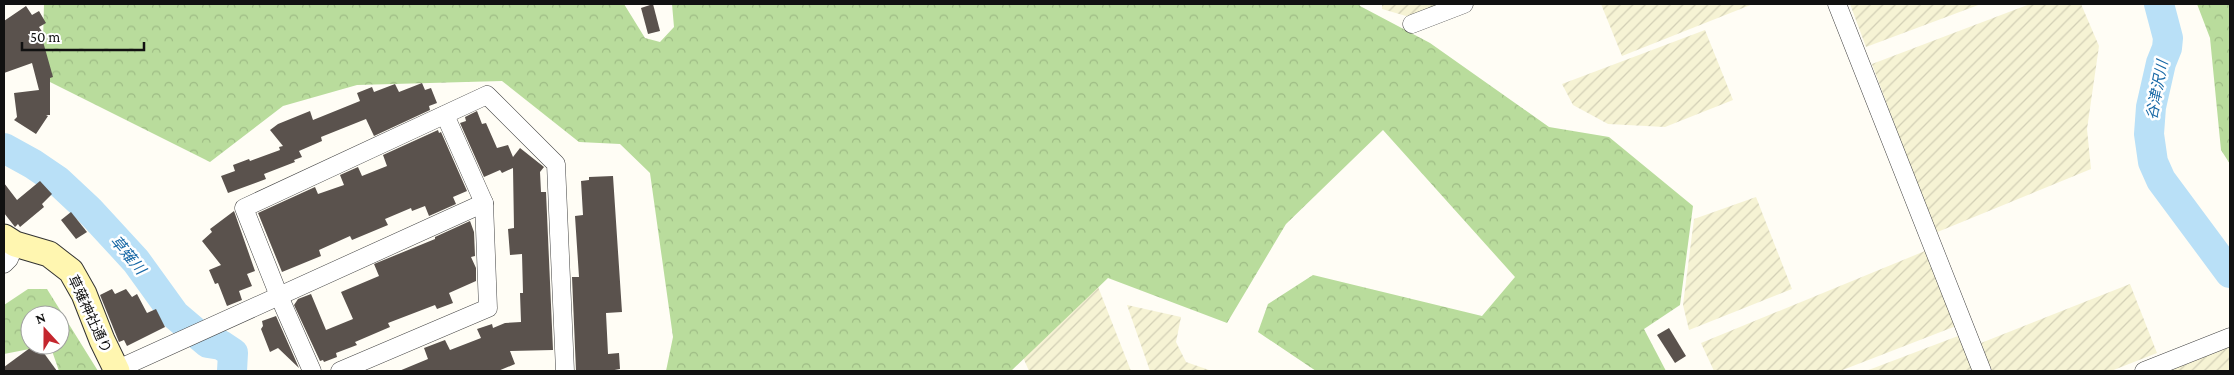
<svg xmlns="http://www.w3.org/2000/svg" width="2234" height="375" font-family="'Crimson Pro','Noto Sans JP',serif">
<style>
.farmland{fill:url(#farmland-furrows)}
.forest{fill:url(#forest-crowns);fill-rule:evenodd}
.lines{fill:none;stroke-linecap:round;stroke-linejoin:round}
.river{stroke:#b9e0f7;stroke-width:30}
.building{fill:#5a524d}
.street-casing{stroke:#444;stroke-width:19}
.secondary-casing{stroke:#333;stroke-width:27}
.street{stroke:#fff;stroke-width:18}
.secondary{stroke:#fff6b0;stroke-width:25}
.labels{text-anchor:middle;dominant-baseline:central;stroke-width:5;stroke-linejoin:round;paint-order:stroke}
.street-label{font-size:14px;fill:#111;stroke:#fff}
.water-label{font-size:15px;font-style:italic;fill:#1768a6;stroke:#fff}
</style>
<defs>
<pattern id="farmland-furrows" width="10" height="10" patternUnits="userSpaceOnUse" patternTransform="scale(1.25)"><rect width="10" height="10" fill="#f6f3d4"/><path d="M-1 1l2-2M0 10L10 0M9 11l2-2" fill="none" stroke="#d2cfb5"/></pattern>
<pattern id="forest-crowns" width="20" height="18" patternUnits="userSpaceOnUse" patternTransform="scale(1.25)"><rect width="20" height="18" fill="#b9dc9c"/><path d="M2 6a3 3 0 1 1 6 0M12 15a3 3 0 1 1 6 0" fill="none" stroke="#9ebc85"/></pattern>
</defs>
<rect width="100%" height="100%" fill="#fffdf5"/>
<g class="farmland">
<path d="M 1382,4 L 1447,4 L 1413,18 L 1382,9 Z"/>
<path d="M 1601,4 L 1753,4 L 1622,56 Z"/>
<path d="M 1850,4 L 1981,4 L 1866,47 Z"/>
<path d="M 2030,4 L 2081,4 L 2099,46 L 2087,129 L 2091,169 L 1935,233 L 1872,64 Z"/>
<path d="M 1705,30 L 1733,100 L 1665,127 L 1608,124 L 1573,105 L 1562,84 Z"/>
<path d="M 1756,197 L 1792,289 L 1689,330 L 1683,305 L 1694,219 Z"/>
<path d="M 1925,251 L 1956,326 L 1840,371 L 1714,371 L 1701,343 Z"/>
<path d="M 1095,279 L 1131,371 L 1029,371 L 1022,355 Z"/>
<path d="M 2130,284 L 2157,353 L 2111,371 L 1992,371 L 1981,343 Z"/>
<path d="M 1127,305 L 1181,317 L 1176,342 L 1186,362 L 1212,371 L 1150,371 Z"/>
<path d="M 1958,336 L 1973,371 L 1866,371 Z"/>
<path d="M 2230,345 L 2230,371 L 2163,371 Z"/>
</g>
<g class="forest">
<path d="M 44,4 L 624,4 L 645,38 L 660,42 L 674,27 L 672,4 L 1359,4 L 1360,6 L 1430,43 L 1549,127 L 1609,137 L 1693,206 L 1680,305 L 1644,329 L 1666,371 L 1316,371 L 1258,332 L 1268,304 L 1313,275 L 1482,316 L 1515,277 L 1383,130 L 1286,224 L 1227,323 L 1108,278 L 1011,371 L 666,371 L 673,337 L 650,173 L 620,144 L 579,142 L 502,81 L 357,85 L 283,106 L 210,162 L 42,78 Z"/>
<path d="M 2197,4 L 2230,4 L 2230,164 L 2221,150 L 2210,38 Z"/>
<path d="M 28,289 L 47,289 L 98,371 L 59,371 L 50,345 L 4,354 L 4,305 ZM 30,315 L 60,315 L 60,345 L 30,345 Z"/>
</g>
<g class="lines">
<g class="river">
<path d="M 2159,4 L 2168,38 L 2167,48 L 2161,63 L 2151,107 L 2149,134 L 2153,162 L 2161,180 L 2230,273"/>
<path d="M 4,148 L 33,164 L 58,181 L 89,210 L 136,261 L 175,315 L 208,343 L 221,345 L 233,353 L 232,371"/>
</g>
</g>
<g class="building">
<path d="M 653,4 L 660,31 L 648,34 L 641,8 Z"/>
<path d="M 26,6 L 32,15 L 39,11 L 46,23 L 39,27 L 45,36 L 42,38 L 53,77 L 50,78 L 50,115 L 46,115 L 48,116 L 36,134 L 14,120 L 17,117 L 14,93 L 39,90 L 32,63 L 4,73 L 4,21 Z"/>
<path d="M 422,83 L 425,90 L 431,88 L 437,103 L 429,106 L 430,110 L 374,136 L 366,119 L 321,137 L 322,141 L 299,151 L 302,157 L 294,160 L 295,162 L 264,174 L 266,179 L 228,193 L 221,176 L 235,171 L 233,165 L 249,159 L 250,161 L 280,150 L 279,147 L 283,146 L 270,130 L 278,124 L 310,111 L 313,120 L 360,101 L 357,93 L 372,87 L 374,92 L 395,84 L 399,92 Z"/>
<path d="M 477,111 L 482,124 L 486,123 L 497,148 L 508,145 L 513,157 L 520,148 L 544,167 L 540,172 L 541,192 L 546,192 L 553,350 L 510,351 L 515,364 L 498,371 L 399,371 L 428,359 L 424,348 L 445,340 L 450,350 L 481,338 L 477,329 L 492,324 L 493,328 L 505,323 L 521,322 L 520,293 L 523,293 L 522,254 L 510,255 L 508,229 L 514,228 L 513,168 L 502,173 L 500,170 L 484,177 L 460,123 L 466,121 L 465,117 Z"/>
<path d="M 438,130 L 439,133 L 441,132 L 467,191 L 453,197 L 456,204 L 429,216 L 425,206 L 412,211 L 411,208 L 385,219 L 388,225 L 352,240 L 350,236 L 319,250 L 321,256 L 282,272 L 258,213 L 315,187 L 318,194 L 344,185 L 340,175 L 358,167 L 362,176 L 387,166 L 383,155 Z"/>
<path d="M 613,176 L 622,312 L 606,313 L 608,354 L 619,353 L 620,369 L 609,371 L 576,371 L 572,277 L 579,277 L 575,216 L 583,215 L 581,181 L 589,180 L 589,177 Z"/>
<path d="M 40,181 L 52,194 L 42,204 L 44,207 L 20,227 L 18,224 L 15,227 L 4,213 L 4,183 L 17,200 Z"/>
<path d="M 234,211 L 255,271 L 247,274 L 252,286 L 239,291 L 242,300 L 227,306 L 218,283 L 215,284 L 209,270 L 221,265 L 202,241 L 212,232 L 210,229 Z"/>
<path d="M 71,212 L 87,232 L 76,239 L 61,220 Z"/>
<path d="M 470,221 L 474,232 L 475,256 L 471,257 L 476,268 L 476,281 L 449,293 L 453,303 L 437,309 L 435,305 L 388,323 L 390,327 L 355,342 L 357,345 L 336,353 L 337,357 L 324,362 L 323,360 L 320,361 L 294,305 L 298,299 L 311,294 L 326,330 L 353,319 L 341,292 L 379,276 L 374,264 L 435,239 L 435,237 Z"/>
<path d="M 112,289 L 115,294 L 126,289 L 132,297 L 137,294 L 147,313 L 156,309 L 165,327 L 127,346 L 124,340 L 119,342 L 100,295 Z"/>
<path d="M 276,316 L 299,368 L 278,348 L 270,352 L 261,329 L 263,326 L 262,321 Z"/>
<path d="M 1669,328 L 1686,356 L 1675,363 L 1657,335 Z"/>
<path d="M 34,345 L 38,345 L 57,371 L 4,371 L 4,367 Z"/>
</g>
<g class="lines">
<defs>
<g id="street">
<path d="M 1837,4 L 1982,371"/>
<path d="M 1412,24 L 1464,4"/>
<path d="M 4,264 L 9,259 L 15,244"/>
<path d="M 116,370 L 484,203"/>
<path d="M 312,371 L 279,296 L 244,208 L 487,95 L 556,164 L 565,371"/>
<path d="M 340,371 L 488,308 L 484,203 L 445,115"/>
<path d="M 2144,371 L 2230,337"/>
</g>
<path id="secondary" d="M 4,237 L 15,244 L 49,254 L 71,271 L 84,294 L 102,340 L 117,371"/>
</defs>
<use href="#street" class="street-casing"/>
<use href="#secondary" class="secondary-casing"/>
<use href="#street" class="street"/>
<use href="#secondary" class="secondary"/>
</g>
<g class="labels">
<g class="street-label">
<text transform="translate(90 314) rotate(65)">草薙神社通り</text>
</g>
<g class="water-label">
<text transform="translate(2157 90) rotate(-79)">谷津沢川</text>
<text transform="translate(128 255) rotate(50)">草薙川</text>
</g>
</g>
<rect width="2234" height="375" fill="none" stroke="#111111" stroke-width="10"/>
<g transform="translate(45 330) rotate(339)"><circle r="24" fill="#ffffff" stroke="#a0a0a0"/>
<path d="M0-4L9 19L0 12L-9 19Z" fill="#c4262e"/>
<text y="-8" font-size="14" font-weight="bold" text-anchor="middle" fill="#111111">N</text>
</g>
<path d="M22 42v8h122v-8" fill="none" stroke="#111111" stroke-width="2.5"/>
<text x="30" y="42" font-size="15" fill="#111111" stroke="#ffffff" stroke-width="4" paint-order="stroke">50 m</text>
</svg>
